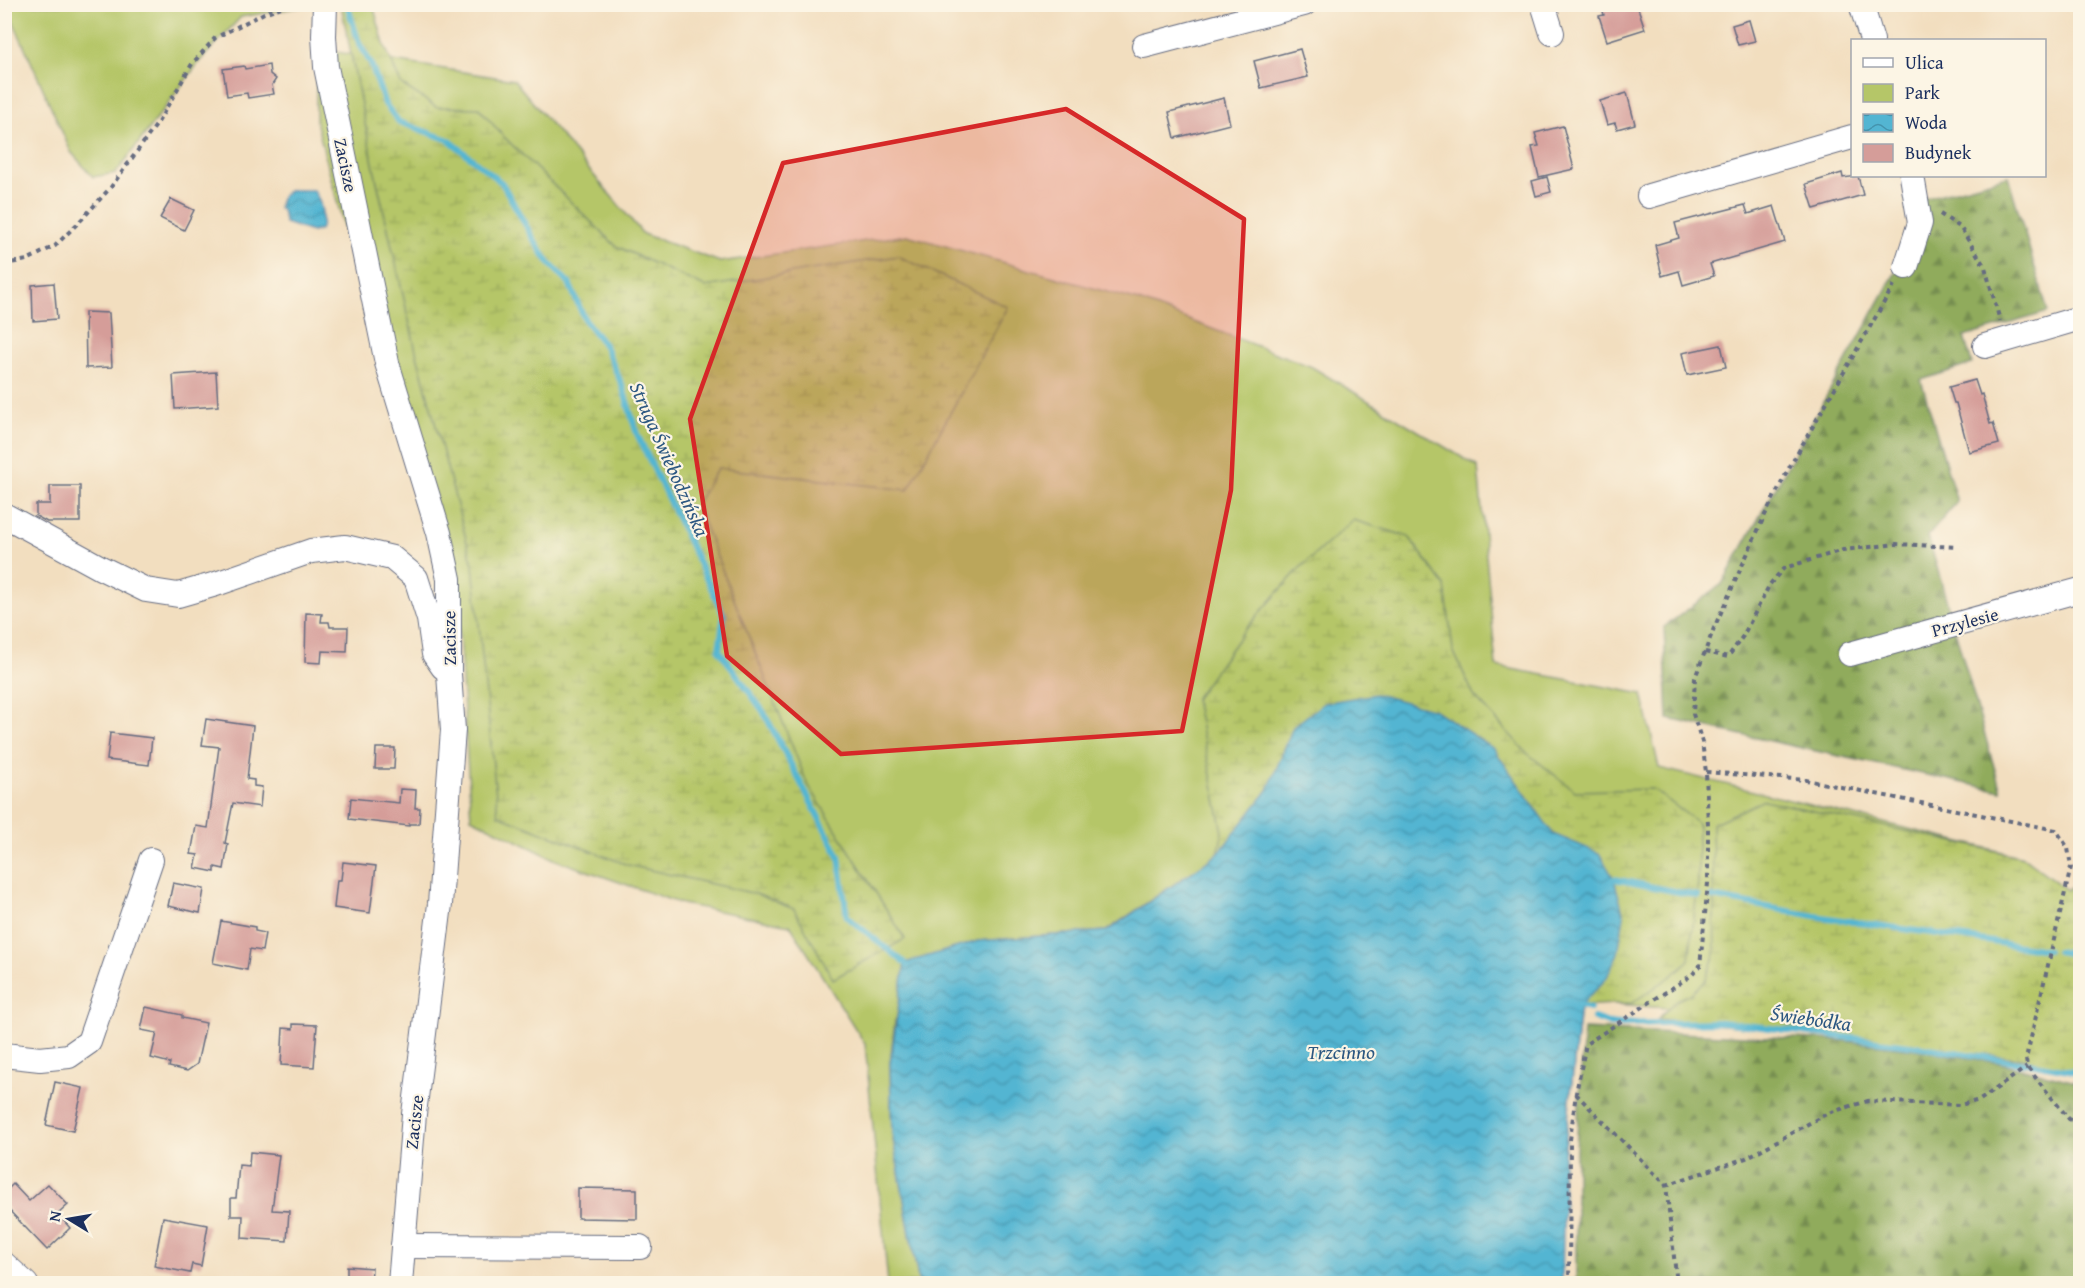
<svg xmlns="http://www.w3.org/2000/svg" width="2085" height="1288" font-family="'Gentium Book Plus',serif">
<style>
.green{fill:#b5c668;stroke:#687a63;stroke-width:1.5}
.forest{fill:url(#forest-firs);stroke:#566d5d;stroke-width:1.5}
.wetland{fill:url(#wetland-marsh);stroke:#687a63;stroke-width:1.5}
.water{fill:url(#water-waves);stroke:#377298;stroke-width:1.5}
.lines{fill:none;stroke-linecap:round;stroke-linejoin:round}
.stream{stroke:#53b5d2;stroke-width:6}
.building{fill:#d59d99}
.minor-casing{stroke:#666c80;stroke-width:26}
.path{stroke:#666c80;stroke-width:4;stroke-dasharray:4.5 4.5;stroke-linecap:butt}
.minor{stroke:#fff;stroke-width:24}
.marked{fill:#d62828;fill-opacity:0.2;stroke:#d62828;stroke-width:4.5;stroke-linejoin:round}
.labels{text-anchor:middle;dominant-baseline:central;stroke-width:4.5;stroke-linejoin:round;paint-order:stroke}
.street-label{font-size:18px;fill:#1b2f5e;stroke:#fcf5e5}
.water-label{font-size:20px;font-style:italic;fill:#2c5781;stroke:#fcf5e5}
</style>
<defs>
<pattern id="forest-firs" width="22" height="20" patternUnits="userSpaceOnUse" patternTransform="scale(1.5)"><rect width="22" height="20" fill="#90ab5c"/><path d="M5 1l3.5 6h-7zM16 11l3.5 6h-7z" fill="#758c4f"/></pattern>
<pattern id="wetland-marsh" width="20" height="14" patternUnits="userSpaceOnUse" patternTransform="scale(1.5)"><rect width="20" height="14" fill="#b5c668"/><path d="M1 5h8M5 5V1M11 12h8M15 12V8" fill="none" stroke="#9baa5d"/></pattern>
<pattern id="water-waves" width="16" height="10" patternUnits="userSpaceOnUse" patternTransform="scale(1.5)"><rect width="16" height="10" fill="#53b5d2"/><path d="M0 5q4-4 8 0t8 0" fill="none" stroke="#4494ae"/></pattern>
</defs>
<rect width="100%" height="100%" fill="#fcf5e5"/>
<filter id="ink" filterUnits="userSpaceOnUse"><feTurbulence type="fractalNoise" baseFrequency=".0167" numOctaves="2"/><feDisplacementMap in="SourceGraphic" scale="12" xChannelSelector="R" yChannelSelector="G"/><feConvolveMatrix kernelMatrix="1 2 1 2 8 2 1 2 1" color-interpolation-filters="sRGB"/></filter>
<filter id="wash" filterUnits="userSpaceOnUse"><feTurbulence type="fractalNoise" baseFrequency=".008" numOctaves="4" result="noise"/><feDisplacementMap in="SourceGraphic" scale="24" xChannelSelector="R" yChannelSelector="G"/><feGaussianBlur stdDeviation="1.35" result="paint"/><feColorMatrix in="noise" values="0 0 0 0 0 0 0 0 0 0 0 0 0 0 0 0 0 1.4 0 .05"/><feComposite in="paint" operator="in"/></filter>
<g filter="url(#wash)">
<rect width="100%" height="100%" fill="#f2debf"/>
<g class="green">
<path d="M 6,5 L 314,5 L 241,17 L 200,61 L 116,173 L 93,177 L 71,152 Z"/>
<path d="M 336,52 L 514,80 L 643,234 L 720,262 L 907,235 L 1139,301 L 1312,367 L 1478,467 L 1496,666 L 1642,694 L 1659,768 L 2023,857 L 2064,892 L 1731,1013 L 1603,1003 L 1218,854 L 1106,931 L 978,941 L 895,1020 L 890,1064 L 892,1133 L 919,1283 L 888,1283 L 865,1044 L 790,925 L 682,904 L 556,860 L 471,818 L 455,571 L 355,270 L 316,121 L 316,53 Z"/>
</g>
<g class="forest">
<path d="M 2008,176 L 2048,312 L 1964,337 L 1972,364 L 1921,380 L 1957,502 L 1928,536 L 2001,791 L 1668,719 L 1664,627 L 1722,584 L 1910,246 L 1912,202 Z"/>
<path d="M 1584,1029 L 1836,1040 L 1915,1049 L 2000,1063 L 2080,1083 L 2080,1283 L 1576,1283 L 1576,1150 Z"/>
</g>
<g class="wetland">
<path d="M 341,5 L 373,5 L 384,44 L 401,84 L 436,107 L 479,108 L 503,136 L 616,246 L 705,287 L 898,256 L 1008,307 L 908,490 L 718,468 L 696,504 L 807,783 L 905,939 L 833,979 L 794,909 L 756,894 L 628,865 L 498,815 L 473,565 L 416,351 L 375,173 Z"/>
<path d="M 1353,520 L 1409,537 L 1445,586 L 1453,650 L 1474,696 L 1527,753 L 1575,791 L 1653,789 L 1698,823 L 1698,882 L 1689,960 L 1673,975 L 1632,1003 L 1580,1006 L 1562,1175 L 919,1283 L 892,1133 L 890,1064 L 905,963 L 978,941 L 1106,931 L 1218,854 L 1223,832 L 1195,699 L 1243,632 L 1299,569 Z"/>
<path d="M 1764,800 L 2023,857 L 2067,890 L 2080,883 L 2080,1069 L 2070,1070 L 2026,1059 L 1779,1030 L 1658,1019 L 1675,1001 L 1690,994 L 1705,981 L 1715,954 L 1712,824 Z"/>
</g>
<g class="water">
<path d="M 290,190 L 313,190 C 321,199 325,219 320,230 L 312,232 L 285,223 L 282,210 L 279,208 C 279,200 283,193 290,190 Z"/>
<path d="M 1376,694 L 1435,710 L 1494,749 L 1553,834 L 1599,853 L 1614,879 L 1624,916 L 1618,953 L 1606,979 L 1580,1006 L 1562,1175 L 1564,1192 L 1562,1283 L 919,1283 L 892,1133 L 890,1064 L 905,963 L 978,941 L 1107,931 L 1218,854 L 1268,790 L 1293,727 L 1324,703 Z"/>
</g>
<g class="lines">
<g class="stream">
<path d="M 347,4 L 359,43 L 371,64 L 385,104 L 399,122 L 449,140 L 502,183 L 534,240 L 549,263 L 569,283 L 585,320 L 605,346 L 622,385 L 637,434 L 724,615 L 719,650 L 763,711 L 839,856 L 847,917 L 905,963"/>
<path d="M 1614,879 L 1698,896"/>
<path d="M 1712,897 L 1815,916 L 2047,950"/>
<path d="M 2057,951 L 2080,955"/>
<path d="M 1580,1005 L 1590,1009"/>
<path d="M 1594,1018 L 1611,1024 L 1721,1022 L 1910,1045 L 2024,1063"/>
<path d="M 2029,1063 L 2080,1072"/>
</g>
</g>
<g id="blocks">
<g class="building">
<path d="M 1601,4 L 1622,4 L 1623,9 L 1637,5 L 1645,29 L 1607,41 L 1599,16 L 1604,15 Z"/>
<path d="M 1749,20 L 1755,41 L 1738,45 L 1732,25 Z"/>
<path d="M 1300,49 L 1308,77 L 1261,88 L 1254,61 Z"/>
<path d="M 269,65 L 270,74 L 276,79 L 272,85 L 274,94 L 248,98 L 247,93 L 227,96 L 223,69 L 244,66 L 245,69 Z"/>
<path d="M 1627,93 L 1635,124 L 1617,129 L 1615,123 L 1607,125 L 1600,101 Z"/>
<path d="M 1224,98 L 1230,124 L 1175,138 L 1169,112 Z"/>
<path d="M 1563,126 L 1574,169 L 1539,177 L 1532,147 L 1539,146 L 1535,133 Z"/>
<path d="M 1842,173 L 1843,178 L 1858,176 L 1863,195 L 1814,209 L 1806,184 Z"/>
<path d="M 1547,177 L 1551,192 L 1536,196 L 1532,181 Z"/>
<path d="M 171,199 L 194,210 L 184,230 L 160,218 Z"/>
<path d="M 1745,205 L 1748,214 L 1774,206 L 1785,242 L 1710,264 L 1714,276 L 1683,285 L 1679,271 L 1662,276 L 1655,245 L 1679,238 L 1675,223 Z"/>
<path d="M 54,283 L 57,319 L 33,321 L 32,285 Z"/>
<path d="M 85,312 L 109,313 L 112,367 L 86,368 Z"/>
<path d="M 1721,345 L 1726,367 L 1687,375 L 1682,353 Z"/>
<path d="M 216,372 L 218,406 L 175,409 L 173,375 Z"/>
<path d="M 1975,380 L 1980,395 L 1982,394 L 1990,424 L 1993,423 L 1999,444 L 1969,452 L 1956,403 L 1954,403 L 1949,387 Z"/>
<path d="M 50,486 L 80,486 L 80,522 L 47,522 L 36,516 L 36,504 L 50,504 Z"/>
<path d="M 306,613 L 322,614 L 321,622 L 329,622 L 330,627 L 348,627 L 347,652 L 322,651 L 321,663 L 305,662 Z"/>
<path d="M 206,719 L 253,726 L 247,779 L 254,780 L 254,786 L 262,787 L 260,807 L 233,803 L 225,843 L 228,844 L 224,869 L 215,867 L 215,872 L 195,868 L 198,855 L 191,854 L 196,826 L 208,828 L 219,747 L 202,745 Z"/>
<path d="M 110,733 L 152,738 L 149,765 L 107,760 Z"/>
<path d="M 376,748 L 395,748 L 394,769 L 375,769 Z"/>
<path d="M 400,789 L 416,790 L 415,808 L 420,808 L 419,824 L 409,824 L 409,826 L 349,819 L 351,798 L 399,803 Z"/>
<path d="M 343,862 L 376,866 L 370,913 L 334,908 L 337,880 L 341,880 Z"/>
<path d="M 173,883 L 204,889 L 200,913 L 168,906 Z"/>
<path d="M 221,921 L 255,927 L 255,931 L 265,933 L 262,951 L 250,949 L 247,970 L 213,963 Z"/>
<path d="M 146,1007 L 182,1015 L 182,1018 L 206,1023 L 197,1064 L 187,1071 L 169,1067 L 170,1063 L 151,1058 L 157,1033 L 141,1030 Z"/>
<path d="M 293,1024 L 317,1025 L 314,1067 L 281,1065 L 283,1028 L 293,1029 Z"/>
<path d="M 55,1082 L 83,1088 L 73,1131 L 46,1125 Z"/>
<path d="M 250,1152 L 279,1155 L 272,1210 L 289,1211 L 287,1241 L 242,1238 L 243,1216 L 231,1216 L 231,1198 L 236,1198 L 239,1165 L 249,1166 Z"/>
<path d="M 13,1184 L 29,1201 L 48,1184 L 68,1205 L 58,1214 L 70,1228 L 47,1250 L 4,1205 L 4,1193 Z"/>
<path d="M 578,1188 L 637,1189 L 637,1219 L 578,1218 Z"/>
<path d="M 163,1217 L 208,1225 L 201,1266 L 192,1264 L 190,1273 L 154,1266 Z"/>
<path d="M 347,1266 L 372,1268 L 371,1284 L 347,1284 Z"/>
</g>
</g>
</g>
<g filter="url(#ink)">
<use href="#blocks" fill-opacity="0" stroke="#666c80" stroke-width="1.5"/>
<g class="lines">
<defs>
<g id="minor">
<path d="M 325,4 L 324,36 L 326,67 L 387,363 L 439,533 L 449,579 L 449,674 L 453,730 L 440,904 L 414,1114 L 400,1284"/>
<path d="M 1543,4 L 1552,33"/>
<path d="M 1861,4 L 1872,40"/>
<path d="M 1144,46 L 1304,4"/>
<path d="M 1649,196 L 1852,137"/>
<path d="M 1906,267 L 1920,223 L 1912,176"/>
<path d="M 1985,346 L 2080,318"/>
<path d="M 4,515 L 101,568 L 146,590 L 178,595 L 216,584 L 311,551 L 345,547 L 392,558 L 416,578 L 429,619 L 434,654 L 443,667"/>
<path d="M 1850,654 L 2080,590"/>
<path d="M 4,1055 L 40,1059 L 69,1056 L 89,1042 L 151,860"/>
<path d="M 403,1246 L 640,1247"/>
<path d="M 4,1264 L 26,1284"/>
</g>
</defs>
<use href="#minor" class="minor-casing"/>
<g class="path">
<path d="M 1940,214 L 1960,227 L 1985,267 L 2000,321"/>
<path d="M 4,264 L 27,260 L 55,246 L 83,218 L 111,187 L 157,124 L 192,64 L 215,38 L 264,13 L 290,4"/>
<path d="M 1705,652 L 1728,657 L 1743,636 L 1770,584 L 1784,568 L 1843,550 L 1896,544 L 1957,547"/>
<path d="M 1706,772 L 1806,780 L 2056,830 L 2068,848 L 2071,867 L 2026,1059 L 2027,1067 L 2069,1119 L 2080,1123"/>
<path d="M 1576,1094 L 1666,1185 L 1677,1284"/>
<path d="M 1666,1185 L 1746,1158 L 1828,1113 L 1868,1101 L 1960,1105 L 1980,1100 L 2027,1067"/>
<path d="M 1569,1284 L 1570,1140 L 1576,1093 L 1586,1044 L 1692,975 L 1700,966 L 1708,883 L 1708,826 L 1706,772 L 1702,742 L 1693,714 L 1695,678 L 1714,628 L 1764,517 L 1789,468 L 1894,285"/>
</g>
<use href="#minor" class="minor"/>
</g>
</g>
<path class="marked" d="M 1066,109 L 1244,219 L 1231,490 L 1182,731 L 841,754 L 727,656 L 690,419 L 783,163 Z"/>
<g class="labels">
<g class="street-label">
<text transform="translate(346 165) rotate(78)">Zacisze</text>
<text transform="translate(1965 622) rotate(-15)">Przylesie</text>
<text transform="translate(449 638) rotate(-91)">Zacisze</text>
<text transform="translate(414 1122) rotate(-84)">Zacisze</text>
</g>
<g class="water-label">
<text transform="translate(670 459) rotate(66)">Struga Świebodzińska</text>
<text transform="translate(1811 1018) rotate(8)">Świebódka</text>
<text x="1341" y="1051">Trzcinno</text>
</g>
</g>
<rect width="2085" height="1288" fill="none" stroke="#fcf5e5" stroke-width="24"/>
<rect x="1851" y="39" width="195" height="138" fill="#fcf5e5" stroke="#a2a6af" stroke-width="1.5"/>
<rect x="1863" y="58" width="30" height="9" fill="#ffffff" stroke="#a2a6af" stroke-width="1.5"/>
<text x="1905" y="69" font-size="18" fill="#1b2f5e">Ulica</text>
<rect x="1863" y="84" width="30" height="18" fill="#b5c668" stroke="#a2a6af" stroke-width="1.5"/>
<text x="1905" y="99" font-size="18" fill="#1b2f5e">Park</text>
<rect x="1863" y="114" width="30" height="18" fill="url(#water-waves)" stroke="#a2a6af" stroke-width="1.5"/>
<text x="1905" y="129" font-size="18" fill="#1b2f5e">Woda</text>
<rect x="1863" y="144" width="30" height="18" fill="#d59d99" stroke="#a2a6af" stroke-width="1.5"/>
<text x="1905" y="159" font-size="18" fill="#1b2f5e">Budynek</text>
<g transform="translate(69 1219) rotate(281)" stroke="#fcf5e5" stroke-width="4.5" paint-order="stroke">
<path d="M0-4.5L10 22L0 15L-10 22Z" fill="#1b2f5e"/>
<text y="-9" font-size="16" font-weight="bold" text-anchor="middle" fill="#1b2f5e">N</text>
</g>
</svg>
